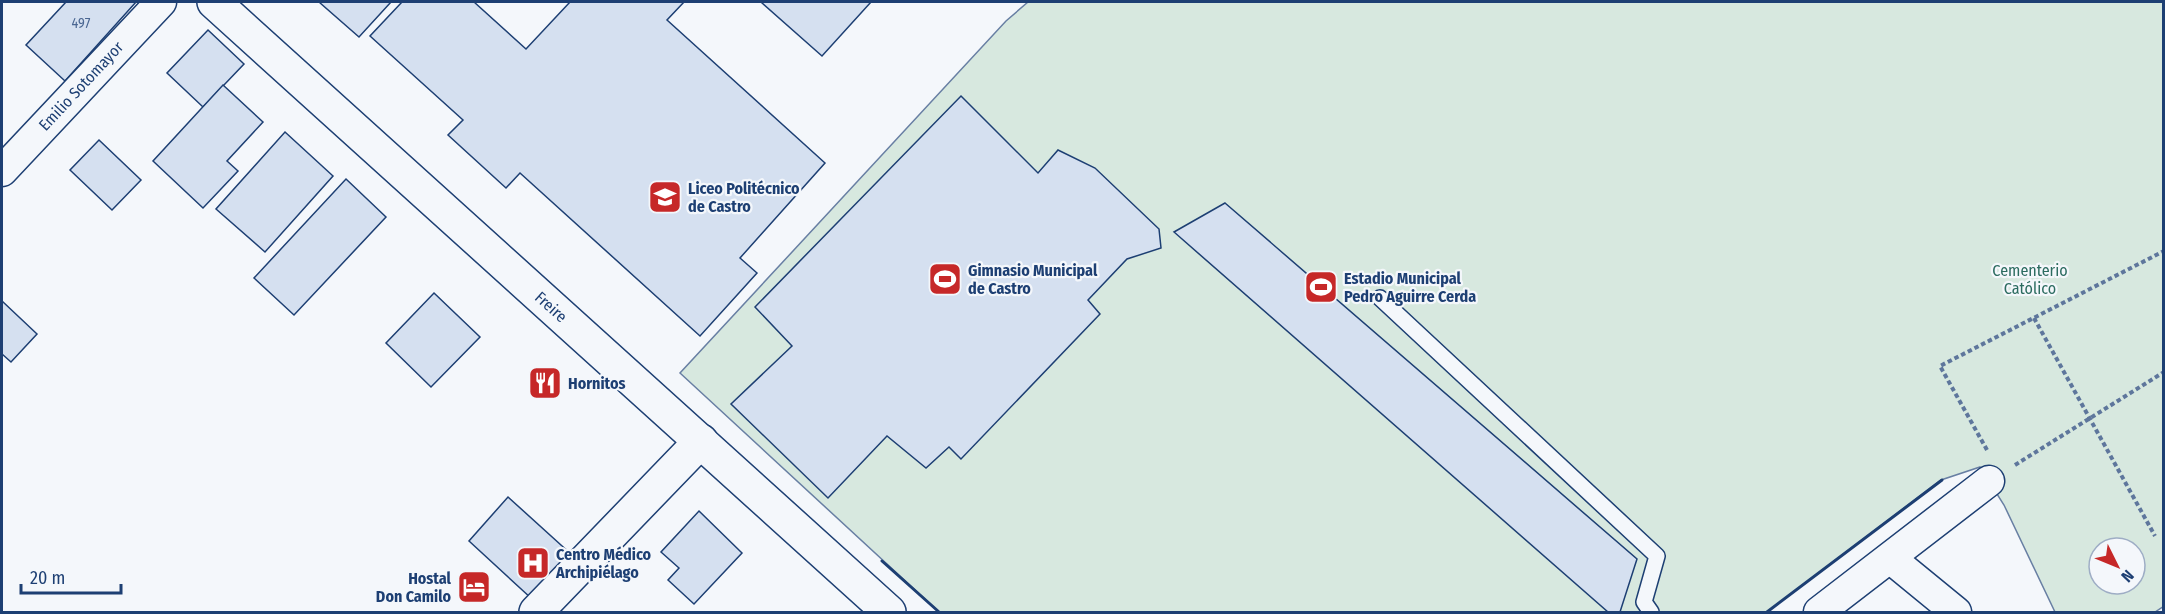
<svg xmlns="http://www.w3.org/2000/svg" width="2165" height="614" font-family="'Fira Sans Condensed',sans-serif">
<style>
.green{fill:#d7e8df;stroke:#687fa3;stroke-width:1.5;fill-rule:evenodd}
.building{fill:#d5e0f0;stroke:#1d3f73;stroke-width:1.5}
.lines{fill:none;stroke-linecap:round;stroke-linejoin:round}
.lane-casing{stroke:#1d3f73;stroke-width:18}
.street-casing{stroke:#1d3f73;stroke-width:33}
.secondary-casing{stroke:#1d3f73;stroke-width:36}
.path{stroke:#5e769c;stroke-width:4;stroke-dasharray:4.5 3;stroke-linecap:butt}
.lane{stroke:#f4f7fb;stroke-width:15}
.street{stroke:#f4f7fb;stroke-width:30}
.secondary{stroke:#f4f7fb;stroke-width:33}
.wall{stroke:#1d3f73;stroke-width:3}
.labels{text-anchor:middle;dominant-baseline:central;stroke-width:4.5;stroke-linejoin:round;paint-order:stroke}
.number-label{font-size:14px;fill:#4b6792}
.street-label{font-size:16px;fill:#1d3f73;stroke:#f4f7fb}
.poi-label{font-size:16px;font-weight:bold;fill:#1d3f73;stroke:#f4f7fb;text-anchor:start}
.park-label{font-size:16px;fill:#2c6c60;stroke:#f4f7fb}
</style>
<rect width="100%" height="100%" fill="#f4f7fb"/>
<path class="green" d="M 1028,2 L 2163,2 L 2164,606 L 2155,612 L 2055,612 L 2004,505 L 1980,467 L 1941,480 L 1767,612 L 939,612 L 680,373 L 1006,21 ZM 2099,548 L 2135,548 L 2135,584 L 2099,584 Z"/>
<g class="building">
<path d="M 66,2 L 136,2 L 65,81 L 26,45 Z"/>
<path d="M 319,2 L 391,2 L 359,37 Z"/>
<path d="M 402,2 L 474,2 L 526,49 L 570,2 L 684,2 L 667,20 L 825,163 L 740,258 L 757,273 L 700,336 L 520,173 L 506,188 L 448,135 L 463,120 L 370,36 Z"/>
<path d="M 761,2 L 871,2 L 822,56 Z"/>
<path d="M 208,30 L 244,64 L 203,107 L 167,73 Z"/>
<path d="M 223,85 L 263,122 L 227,161 L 238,171 L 203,208 L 153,161 Z"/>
<path d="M 961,96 L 1038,173 L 1058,150 L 1095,168 L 1159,229 L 1161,248 L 1127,259 L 1088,300 L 1100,314 L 961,459 L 949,447 L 926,468 L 887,436 L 828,498 L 731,404 L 792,346 L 755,307 Z"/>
<path d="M 285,132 L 333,176 L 265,252 L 216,209 Z"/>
<path d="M 99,140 L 141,180 L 112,210 L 70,170 Z"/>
<path d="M 346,179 L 386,217 L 294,315 L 254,278 Z"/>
<path d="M 1225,203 L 1637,559 L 1620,612 L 1608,612 L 1174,232 Z"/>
<path d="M 434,293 L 480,337 L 431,387 L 386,343 Z"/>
<path d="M 2,301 L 37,334 L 11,362 L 2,354 Z"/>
<path d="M 508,497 L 572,555 L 532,599 L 469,541 Z"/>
<path d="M 699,511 L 742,553 L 694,604 L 668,580 L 679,568 L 661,552 Z"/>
</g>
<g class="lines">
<defs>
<path id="lane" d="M 1380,298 L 1657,556 L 1644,602 L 1651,612"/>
<g id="street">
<path d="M 2,171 L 161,2"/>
<path d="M 1890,558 L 1956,612"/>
<path d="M 1819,612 L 1989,481"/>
</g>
<g id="secondary">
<path d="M 214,2 L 889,612"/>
<path d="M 536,612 L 701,441"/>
</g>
</defs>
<use href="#lane" class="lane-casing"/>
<use href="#street" class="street-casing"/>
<use href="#secondary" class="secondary-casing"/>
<g class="path">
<path d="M 2034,318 L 2155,536"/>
<path d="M 1987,450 L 1940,366 L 2164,251"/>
<path d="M 2015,465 L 2164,372"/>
</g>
<use href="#lane" class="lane"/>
<use href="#street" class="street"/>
<use href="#secondary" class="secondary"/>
<g class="wall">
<path d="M 882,561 L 939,612"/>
<path d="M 1767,612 L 1942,480"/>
</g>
</g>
<defs>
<symbol id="school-square" viewBox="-11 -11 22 22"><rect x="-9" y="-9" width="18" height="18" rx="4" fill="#c62828" stroke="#f4f7fb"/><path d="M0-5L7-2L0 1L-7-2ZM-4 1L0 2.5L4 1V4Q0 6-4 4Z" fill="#fff"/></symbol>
<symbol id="stadium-square" viewBox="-11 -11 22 22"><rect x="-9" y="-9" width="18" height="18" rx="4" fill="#c62828" stroke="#f4f7fb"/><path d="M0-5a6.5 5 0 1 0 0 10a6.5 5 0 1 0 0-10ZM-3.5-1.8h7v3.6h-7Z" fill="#fff"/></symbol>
<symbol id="restaurant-square" viewBox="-11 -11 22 22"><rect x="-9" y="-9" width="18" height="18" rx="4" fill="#c62828" stroke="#f4f7fb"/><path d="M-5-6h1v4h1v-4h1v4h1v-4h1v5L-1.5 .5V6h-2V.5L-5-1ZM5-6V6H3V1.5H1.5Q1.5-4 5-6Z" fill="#fff"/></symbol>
<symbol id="hospital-square" viewBox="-11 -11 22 22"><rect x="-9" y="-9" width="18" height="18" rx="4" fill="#c62828" stroke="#f4f7fb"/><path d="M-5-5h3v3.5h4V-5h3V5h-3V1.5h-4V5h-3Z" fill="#fff"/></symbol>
<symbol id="hotel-square" viewBox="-11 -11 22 22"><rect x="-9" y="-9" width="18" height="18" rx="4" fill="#c62828" stroke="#f4f7fb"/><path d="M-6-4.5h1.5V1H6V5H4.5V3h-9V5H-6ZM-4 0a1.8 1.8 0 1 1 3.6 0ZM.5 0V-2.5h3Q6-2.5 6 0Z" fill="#fff"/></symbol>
</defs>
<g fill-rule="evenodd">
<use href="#school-square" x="646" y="178" width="38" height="38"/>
<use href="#stadium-square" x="926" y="260" width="38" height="38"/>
<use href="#stadium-square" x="1302" y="268" width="38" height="38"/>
<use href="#restaurant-square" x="526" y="364" width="38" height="38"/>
<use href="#hospital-square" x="514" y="544" width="38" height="38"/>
<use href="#hotel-square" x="455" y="568" width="38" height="38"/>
</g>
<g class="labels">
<g class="number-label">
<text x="81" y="23">497</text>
</g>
<g class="street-label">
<text transform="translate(81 86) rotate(-47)">Emilio Sotomayor</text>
<text transform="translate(551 307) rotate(42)">Freire</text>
</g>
<g class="poi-label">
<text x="688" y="188">Liceo Politécnico<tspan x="688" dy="18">de Castro</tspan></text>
<text x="968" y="270">Gimnasio Municipal<tspan x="968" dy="18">de Castro</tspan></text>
<text x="1344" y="278">Estadio Municipal<tspan x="1344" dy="18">Pedro Aguirre Cerda</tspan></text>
<text x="568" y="383">Hornitos</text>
<text x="556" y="554">Centro Médico<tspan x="556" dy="18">Archipiélago</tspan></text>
<text x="451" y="578" text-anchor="end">Hostal<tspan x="451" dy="18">Don Camilo</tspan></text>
</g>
<g class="park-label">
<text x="2030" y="270">Cementerio<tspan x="2030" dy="18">Católico</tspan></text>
</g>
</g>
<rect width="2165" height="614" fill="none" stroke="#1d3f73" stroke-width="6"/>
<g transform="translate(2117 566) rotate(133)"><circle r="28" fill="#f4f7fb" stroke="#9eadc5" stroke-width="1.5"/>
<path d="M0-4.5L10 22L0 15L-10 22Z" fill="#c62828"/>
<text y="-9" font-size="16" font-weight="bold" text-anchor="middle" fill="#1d3f73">N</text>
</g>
<path d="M21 584v9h100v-9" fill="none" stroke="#1d3f73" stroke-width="3"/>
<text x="30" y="584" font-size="18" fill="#1d3f73" stroke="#f4f7fb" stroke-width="4.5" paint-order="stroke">20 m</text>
</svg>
